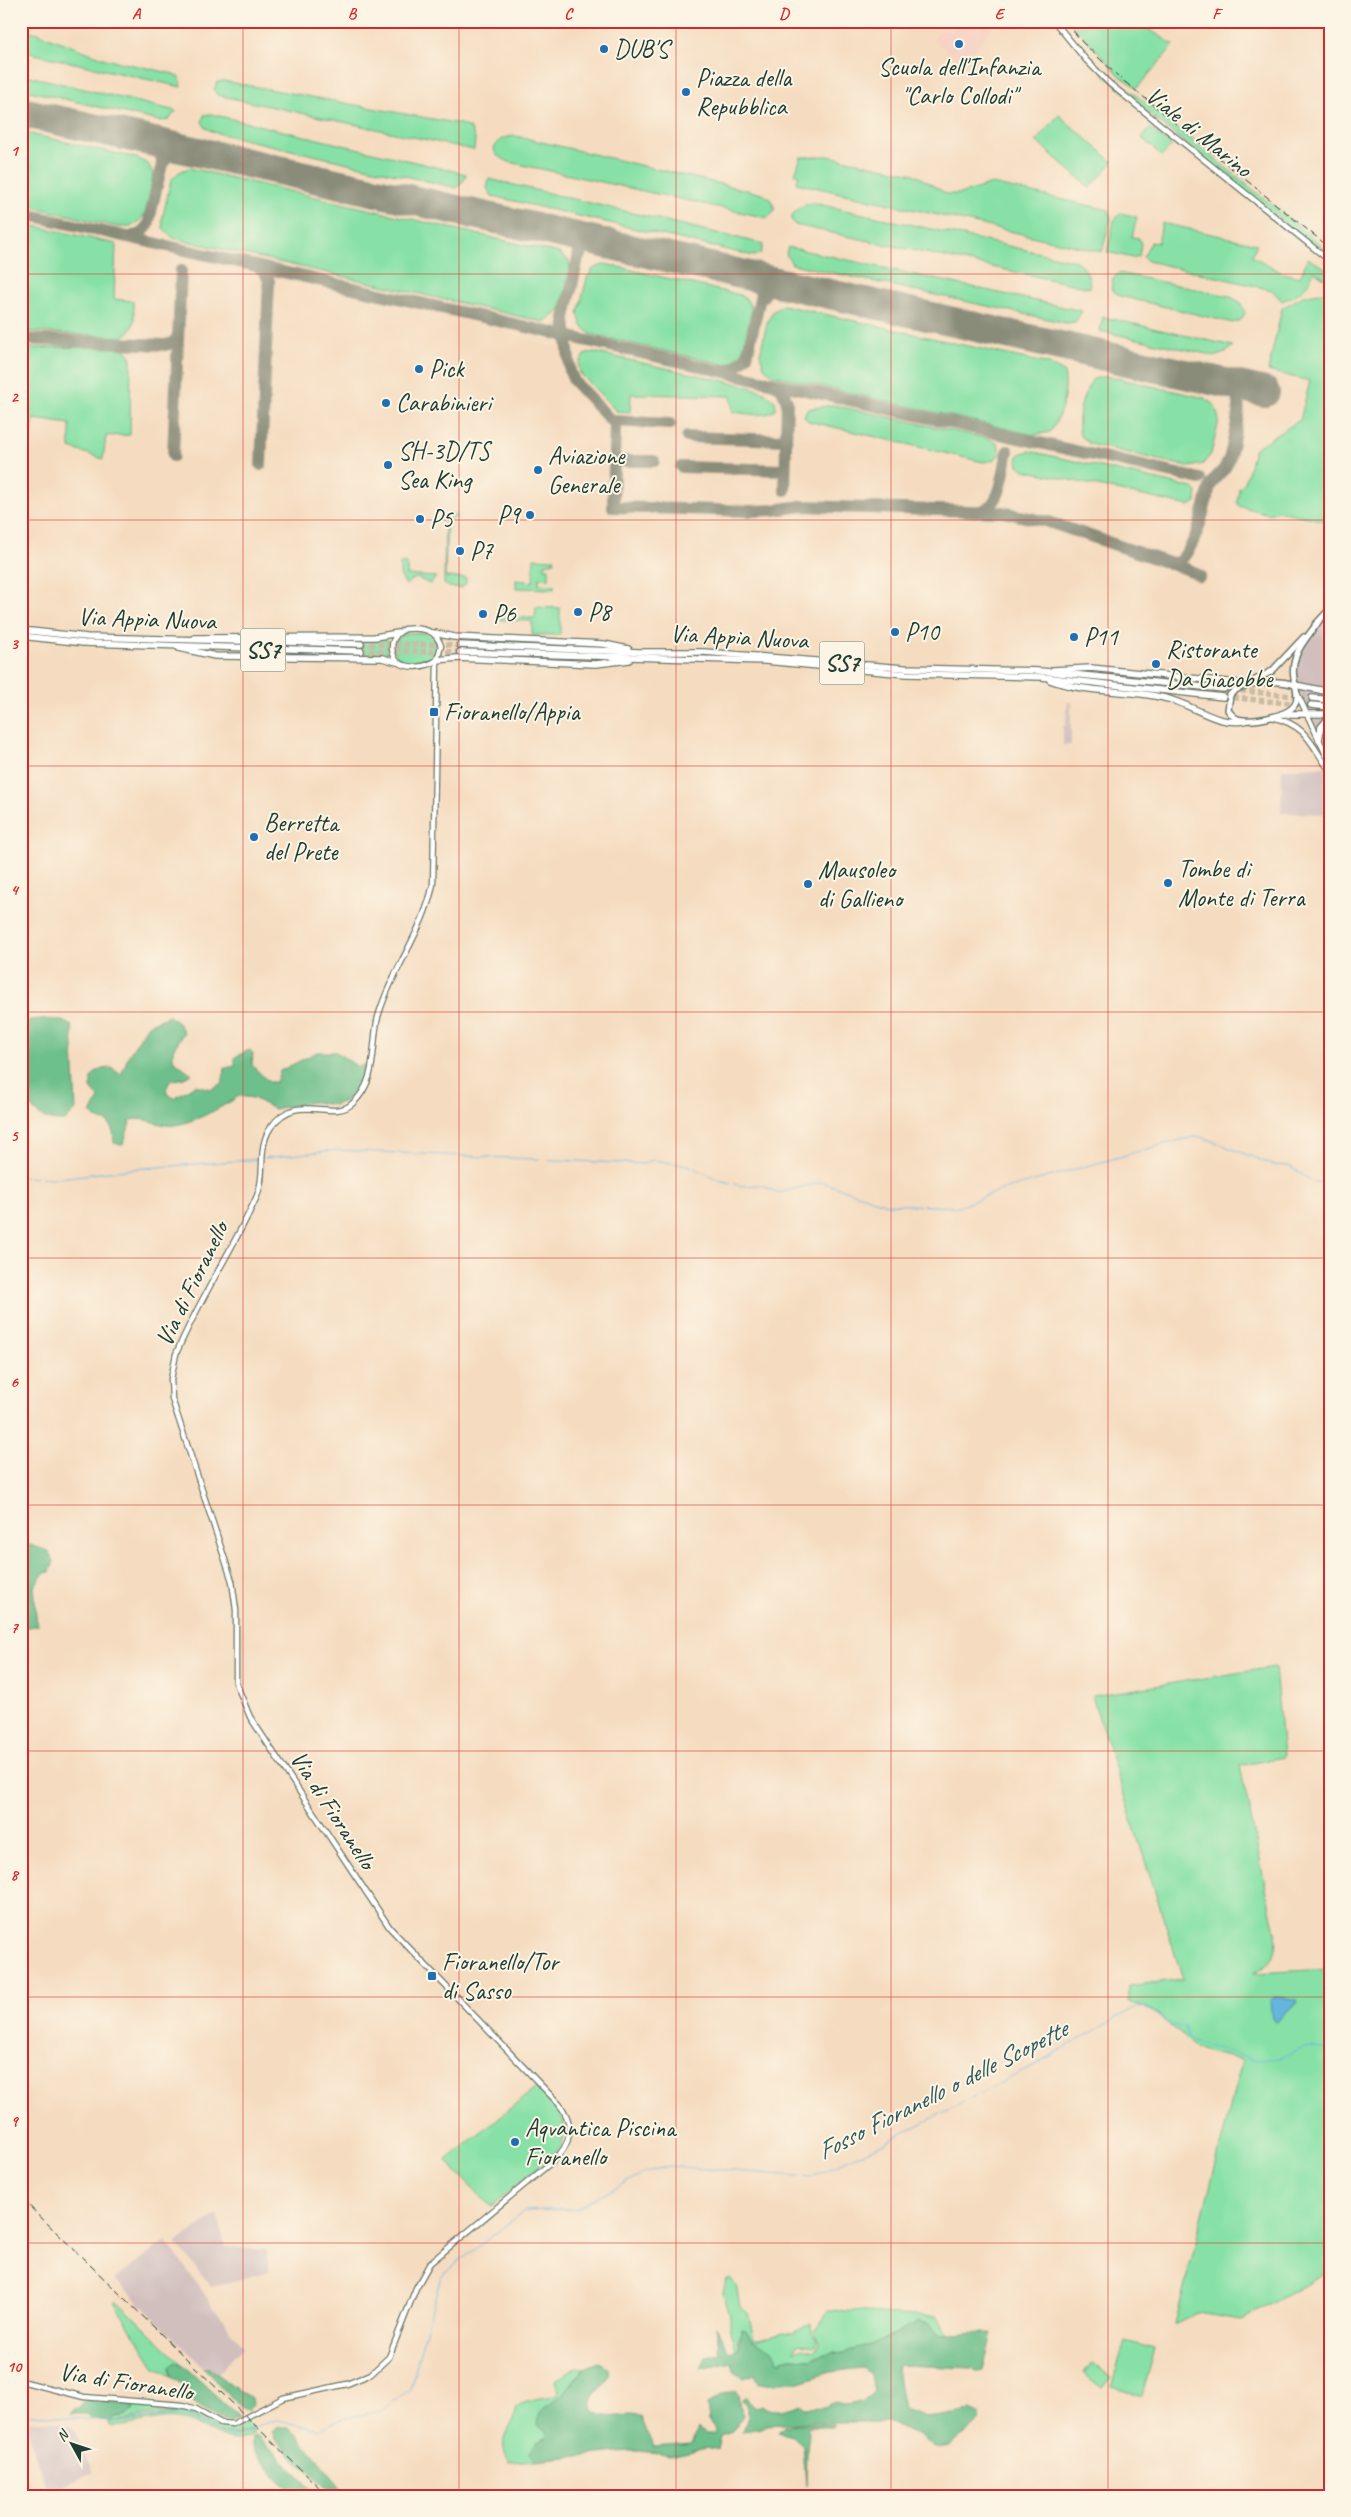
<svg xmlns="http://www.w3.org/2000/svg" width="1351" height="2517" font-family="Caveat,sans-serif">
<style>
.built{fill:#f6d2c4}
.industrial{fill:#d1bfbe}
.green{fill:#87e1a6;stroke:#538f6d}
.forest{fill:#6dbf8b;stroke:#467e60}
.water{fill:#66b5e0;stroke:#42798a}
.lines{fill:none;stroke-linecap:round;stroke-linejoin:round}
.stream{stroke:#66b5e0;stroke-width:1}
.taxiway{stroke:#8a8c7a;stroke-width:12}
.runway{stroke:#8a8c7a;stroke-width:30}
.primary-tunnel{stroke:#cabca4;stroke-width:5.5;stroke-dasharray:5.5 3;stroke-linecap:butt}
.tertiary-casing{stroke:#6a7565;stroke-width:7}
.secondary-casing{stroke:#6a7565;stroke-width:8}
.primary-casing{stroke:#6a7565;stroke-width:8}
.tertiary{stroke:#fff;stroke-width:4.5}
.secondary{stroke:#fff;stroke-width:5}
.primary{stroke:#fff;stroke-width:5.5}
.rail{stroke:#1f3d34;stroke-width:1;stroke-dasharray:8 4;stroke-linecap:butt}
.grid{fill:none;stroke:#d62828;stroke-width:1;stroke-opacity:0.55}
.poi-dot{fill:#1f6fb2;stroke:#fcf5e5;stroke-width:2}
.labels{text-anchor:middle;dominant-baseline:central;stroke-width:4;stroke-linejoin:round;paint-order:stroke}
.shield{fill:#fcf5e5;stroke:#617469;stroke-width:1}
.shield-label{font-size:24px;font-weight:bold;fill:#1f3d34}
.poi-label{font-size:25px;fill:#1f3d34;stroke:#fcf5e5;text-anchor:start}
.street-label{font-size:25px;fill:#1f3d34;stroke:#fcf5e5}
.water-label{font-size:26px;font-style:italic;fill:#315b5f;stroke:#fcf5e5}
.neatline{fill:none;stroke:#d62828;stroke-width:2}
.grid-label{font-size:16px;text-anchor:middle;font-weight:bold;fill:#d62828}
</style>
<rect width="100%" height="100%" fill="#fcf5e5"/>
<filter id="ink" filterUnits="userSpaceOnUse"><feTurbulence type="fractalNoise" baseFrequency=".02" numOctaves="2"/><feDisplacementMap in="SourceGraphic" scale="10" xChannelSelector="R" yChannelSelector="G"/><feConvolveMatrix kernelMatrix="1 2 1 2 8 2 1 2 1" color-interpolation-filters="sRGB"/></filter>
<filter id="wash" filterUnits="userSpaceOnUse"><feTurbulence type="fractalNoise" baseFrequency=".0096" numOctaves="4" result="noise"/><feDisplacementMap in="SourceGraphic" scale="20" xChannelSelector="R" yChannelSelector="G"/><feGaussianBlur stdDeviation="1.12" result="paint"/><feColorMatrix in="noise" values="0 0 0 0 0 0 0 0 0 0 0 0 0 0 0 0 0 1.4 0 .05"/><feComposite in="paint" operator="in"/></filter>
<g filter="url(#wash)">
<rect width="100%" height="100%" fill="#f5dcc0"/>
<path class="built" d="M 960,21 L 996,21 L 975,50 L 972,48 L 961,61 L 933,40 L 941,29 L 951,32 Z"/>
<g class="industrial">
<path d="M 1330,609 L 1330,763 L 1295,685 L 1293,672 L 1299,648 Z"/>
<path d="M 1068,702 L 1071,702 L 1071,745 L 1063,745 L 1063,726 L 1065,726 Z"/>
<path d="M 1330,766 L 1330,814 L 1281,813 L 1282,769 Z"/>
<path d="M 217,2214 L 226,2247 L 265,2250 L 270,2271 L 211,2287 L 176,2243 Z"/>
<path d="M 166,2241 L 243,2347 L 214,2378 L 115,2279 Z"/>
<path d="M 24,2420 L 54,2422 L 73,2427 L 93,2473 L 47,2492 Z"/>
</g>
<g class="green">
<path d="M 1070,21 L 1146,21 L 1144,26 L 1174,45 L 1137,88 L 1120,76 Z"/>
<path d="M 21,27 L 106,59 L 174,74 L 180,78 L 181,87 L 21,51 Z"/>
<path d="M 1106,71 L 1330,252 L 1330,260 L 1153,117 L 1104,75 Z"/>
<path d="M 21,74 L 176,111 L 169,120 L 159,121 L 21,89 Z"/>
<path d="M 224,81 L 460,124 L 471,129 L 475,139 L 474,150 L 217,95 L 214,90 L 217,82 Z"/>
<path d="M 211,114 L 466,174 L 464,180 L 457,188 L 213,132 L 206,128 L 202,122 L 204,115 Z"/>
<path d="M 1059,115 L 1113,162 L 1090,188 L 1036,141 Z"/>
<path d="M 1150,128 L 1172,146 L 1162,156 L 1142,138 Z"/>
<path d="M 21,132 L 137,158 L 148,164 L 153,173 C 148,198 151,229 118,227 L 21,204 Z"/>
<path d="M 516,136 L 763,194 L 771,200 L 775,209 L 768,218 L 509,162 L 496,155 L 494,149 C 499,138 505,137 516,136 Z"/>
<path d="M 828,156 L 914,174 L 947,194 L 960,194 L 992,184 L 1109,210 L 1111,218 L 1102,252 L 796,183 L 799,175 L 795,174 L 801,157 Z"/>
<path d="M 189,168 L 559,253 L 569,261 L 570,272 L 560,311 L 544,322 L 173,238 L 163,228 L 162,220 L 171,180 L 179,172 Z"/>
<path d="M 489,179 L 763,244 L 761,253 L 754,256 L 492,196 L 487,188 Z"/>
<path d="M 813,203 L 1076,261 C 1087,269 1089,275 1090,288 L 795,225 L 791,219 C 796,207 802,205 813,203 Z"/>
<path d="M 1121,213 L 1137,217 L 1132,237 L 1139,238 L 1141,244 L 1139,256 L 1133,258 L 1107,252 L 1114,220 Z"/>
<path d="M 21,223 L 116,244 L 114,299 L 133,301 C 134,319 138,325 123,337 L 21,331 Z"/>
<path d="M 1162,223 L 1257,244 L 1252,256 L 1283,273 L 1300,277 L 1308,258 L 1330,271 L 1330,282 L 1314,271 C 1305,290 1302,293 1282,301 L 1272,290 L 1148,261 L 1143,257 L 1151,242 L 1158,243 Z"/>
<path d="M 788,247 L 1082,311 L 1075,322 L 1066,323 L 792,264 L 786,254 Z"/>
<path d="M 605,264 L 740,295 L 748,301 L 752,311 L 745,349 L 737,359 L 727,365 L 590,334 L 582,326 L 578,314 L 587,278 L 593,269 Z"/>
<path d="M 1119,273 L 1229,296 L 1240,302 L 1245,313 L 1241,320 L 1233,323 L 1120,296 L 1111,289 L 1113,278 Z"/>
<path d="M 1330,291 L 1330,522 L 1279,511 L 1269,514 L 1239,506 L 1237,503 L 1239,488 L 1245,482 L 1255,448 L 1300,420 L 1310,381 L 1268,371 L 1282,308 L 1303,296 Z"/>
<path d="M 783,305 L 1049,364 L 1064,372 C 1068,391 1061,417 1050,432 L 1034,435 L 773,375 L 764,367 L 760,354 L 767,323 L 773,311 Z"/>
<path d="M 1103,317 L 1233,346 L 1225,353 L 1216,356 L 1100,331 Z"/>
<path d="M 113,347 L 124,348 L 131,356 L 130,435 L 106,436 L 103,459 L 70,448 L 70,424 L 34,419 L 30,444 L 21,442 L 21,348 Z"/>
<path d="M 593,352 L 747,386 L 764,392 L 775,401 L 776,409 C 765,419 747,413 733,412 L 731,396 L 631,394 L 630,412 L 616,411 L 580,373 L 579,364 L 584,355 Z"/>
<path d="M 1106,376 L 1205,398 L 1215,406 L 1219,420 L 1211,454 L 1203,464 L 1190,467 L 1090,444 L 1080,436 C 1076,417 1082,395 1093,379 Z"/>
<path d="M 833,405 L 990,439 L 998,444 C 1002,456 996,461 983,462 L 808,421 L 804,416 L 807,409 Z"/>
<path d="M 1030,451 L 1193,488 L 1197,492 L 1196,502 L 1189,506 L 1024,470 L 1018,465 L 1017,458 L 1021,453 Z"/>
<path d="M 457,514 L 456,518 L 447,518 L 445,577 L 466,578 L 466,584 L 462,588 L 449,587 L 444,584 L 445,515 Z"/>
<path d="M 554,557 L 555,562 L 545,564 L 545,568 L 549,568 L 549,579 L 539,578 L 539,584 L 554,585 L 554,589 L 516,588 L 516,580 L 533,582 L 534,558 L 553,559 Z"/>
<path d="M 400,564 L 407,564 L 407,575 L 436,577 L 430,584 L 417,578 L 411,580 L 406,585 L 400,575 Z"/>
<path d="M 502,607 L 506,607 L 505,617 L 535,618 L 536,607 L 560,608 L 560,635 L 532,635 L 532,621 L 501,620 Z"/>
<path d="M 408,633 L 425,633 L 433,638 L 436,650 C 432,662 413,666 402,660 C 388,652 395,636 408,633 Z"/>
<path d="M 387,639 L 387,656 L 361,654 L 361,640 Z"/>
<path d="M 1275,1667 L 1283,1757 L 1240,1766 L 1277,1941 C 1276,1959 1267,1964 1253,1973 L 1330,1969 L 1330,2271 L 1242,2320 L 1197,2313 L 1175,2324 L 1242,2060 C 1230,2057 1203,2053 1194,2046 C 1170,2027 1159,2009 1128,2001 L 1128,1986 L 1183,1979 L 1092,1696 Z"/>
<path d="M 537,2087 C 556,2107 573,2119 560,2148 L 491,2207 L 446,2160 Z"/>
<path d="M 730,2278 L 736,2285 L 740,2307 L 748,2313 L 754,2339 L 760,2339 L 783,2332 L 793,2333 L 812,2323 L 812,2332 L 818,2341 L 816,2346 L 798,2344 L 793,2352 L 803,2348 L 816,2351 L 820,2343 L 814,2331 L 820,2326 L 828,2310 L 936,2316 L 940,2319 L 947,2334 L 939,2334 L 929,2324 L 919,2322 L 882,2340 L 844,2353 L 832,2352 L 810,2359 L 790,2358 L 779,2361 L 739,2336 L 739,2348 L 736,2350 L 730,2326 L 730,2315 L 723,2293 L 726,2280 Z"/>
<path d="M 116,2300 L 183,2365 L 175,2362 L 170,2367 L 171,2376 L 154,2366 L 114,2302 Z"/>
<path d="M 1125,2341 L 1155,2349 L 1142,2396 L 1111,2387 Z"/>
<path d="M 1092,2363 L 1111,2377 L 1102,2388 L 1084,2374 Z"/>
<path d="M 576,2367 L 584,2368 L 562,2396 L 544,2408 L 538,2425 L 546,2432 L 547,2438 L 535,2444 L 529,2452 L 536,2460 L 510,2462 C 494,2439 512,2430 517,2407 C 531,2397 547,2401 558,2394 L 556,2380 Z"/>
<path d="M 134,2403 L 188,2409 L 226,2426 L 246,2421 L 253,2428 C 219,2446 212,2419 182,2413 C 161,2409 133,2422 110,2421 L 112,2418 L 125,2416 L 133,2410 Z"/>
<path d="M 175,2413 C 206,2416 218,2448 253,2430 L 253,2435 C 227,2450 207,2425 184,2420 C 159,2414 134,2428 110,2426 L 109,2422 L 132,2421 Z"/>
</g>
<g class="forest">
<path d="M 169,1016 L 178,1023 L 184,1032 L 173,1050 L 173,1060 L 192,1074 L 184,1078 L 170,1081 L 166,1089 L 168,1094 L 174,1098 L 195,1085 L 211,1089 L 222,1084 L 225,1068 L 235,1066 L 235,1057 L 249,1050 L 253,1053 L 252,1065 L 269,1082 L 276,1082 L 280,1071 L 317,1052 L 336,1052 L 358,1067 L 365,1064 L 362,1076 L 352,1093 L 345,1101 L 334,1105 L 312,1102 L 274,1109 L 253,1098 L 239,1096 C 223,1107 185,1128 166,1125 C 153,1123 144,1117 131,1120 L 123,1145 L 114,1143 L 113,1132 L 108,1122 L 95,1118 L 91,1114 L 99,1098 L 91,1088 L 91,1078 L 99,1069 L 112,1068 L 121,1075 L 129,1055 L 148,1025 Z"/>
<path d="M 41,1019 L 60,1020 L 72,1026 L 76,1110 L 65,1121 C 41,1122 36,1112 21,1097 L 21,1021 Z"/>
<path d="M 21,1542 L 48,1551 L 54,1561 L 50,1572 L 44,1573 L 34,1587 C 36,1600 34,1612 38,1625 L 21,1629 Z"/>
<path d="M 919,2322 L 930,2324 L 939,2334 L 992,2333 L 983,2371 L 978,2372 L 972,2368 L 900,2365 L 897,2369 L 904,2410 L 926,2418 L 972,2411 L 979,2415 L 979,2421 L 950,2446 L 937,2448 L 926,2443 L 921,2435 L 887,2422 L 813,2422 L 766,2425 L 762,2428 L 742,2431 L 747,2417 L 747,2404 L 742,2400 L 747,2396 L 751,2404 L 757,2407 L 762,2405 C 773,2414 788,2409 800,2404 L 804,2408 L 823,2407 L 835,2402 L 849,2405 L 863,2401 L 874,2392 L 871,2374 L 862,2368 L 831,2372 L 800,2382 L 759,2384 L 755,2374 L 744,2378 L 735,2373 L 732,2362 L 701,2369 L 706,2357 L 720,2354 L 716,2326 L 727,2349 L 730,2352 L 739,2348 L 742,2329 L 746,2330 L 751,2339 L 770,2349 L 779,2361 L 790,2358 L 810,2359 L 832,2352 L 844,2353 L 882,2340 Z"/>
<path d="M 175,2362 L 183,2365 L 240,2418 L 228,2421 L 223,2420 L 194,2403 L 189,2388 L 171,2376 L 170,2367 Z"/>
<path d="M 599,2362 L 608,2367 L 611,2373 C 604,2390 585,2394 594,2412 C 614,2422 626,2411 641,2417 L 653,2447 L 691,2444 L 698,2428 L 705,2434 L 714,2434 L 715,2429 L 709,2421 L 707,2404 L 722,2395 L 736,2390 L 739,2393 L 742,2416 L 733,2431 L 721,2435 L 718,2451 L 707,2448 L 670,2456 L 646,2451 L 628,2451 L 536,2460 L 529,2453 L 535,2444 L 547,2438 L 546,2432 L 538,2425 L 539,2415 L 543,2408 L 562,2396 L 584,2368 Z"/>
<path d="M 203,2368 L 209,2368 L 240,2392 L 252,2398 L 253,2404 L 246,2412 Z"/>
<path d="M 86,2401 L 134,2403 C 131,2423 119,2410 110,2421 L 91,2418 L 87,2414 L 70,2414 Z"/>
<path d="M 797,2424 L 834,2424 L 834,2427 L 808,2427 L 806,2485 L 803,2445 L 793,2436 L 778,2432 L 784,2426 Z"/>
<path d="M 278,2426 L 288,2428 L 300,2438 L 348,2496 L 335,2496 L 276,2441 L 272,2432 Z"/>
<path d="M 256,2436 L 259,2437 L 319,2496 L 294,2496 L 289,2491 L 257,2456 L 252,2446 L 252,2438 Z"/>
</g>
<path class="water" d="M 1276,1997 L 1297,1999 L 1298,2002 L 1286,2011 L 1279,2021 L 1275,2022 L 1272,2019 L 1270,2000 Z"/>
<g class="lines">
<g class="stream">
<path d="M 265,1158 L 335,1150 L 643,1164 L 652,1160 L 688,1165 L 719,1180 L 742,1186 L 762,1185 L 778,1193 L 822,1182 L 887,1204 L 958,1207 L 999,1191 L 1165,1144 L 1193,1137 L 1202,1137 L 1273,1165 L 1289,1166 L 1313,1182 L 1330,1183"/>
<path d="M 21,1177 L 59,1178 L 133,1169 L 261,1159"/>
<path d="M 21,2414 L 120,2422 L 182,2414 L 216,2431 L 233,2436 L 243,2434 L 267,2422 L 278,2420 L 319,2430 L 340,2419 L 381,2411 L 410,2389 L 441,2276 L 524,2211 L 575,2209 L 646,2172 L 670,2166 L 810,2177 L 886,2142 L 1024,2071 L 1138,2006 C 1157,2010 1164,2027 1184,2027 L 1187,2037 L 1196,2042 L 1256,2060 L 1281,2058 L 1303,2047 L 1330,2048"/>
</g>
<g class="taxiway">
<path d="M 162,164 L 169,154 L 185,148"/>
<path d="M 21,213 L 1200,479"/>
<path d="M 561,233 L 576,242 L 579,253 L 565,318 L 570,372 L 574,381 L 615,425 L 613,507 L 751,511 L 774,510 L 802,506 L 1002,512 L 1049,522 L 1192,571 L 1200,576"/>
<path d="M 130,237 L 141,234 L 148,225 L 162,164 L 161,153 L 151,141"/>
<path d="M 579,257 C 585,244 594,243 607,244"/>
<path d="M 258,267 L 265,272 L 269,281 L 261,465"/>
<path d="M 761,299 L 769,288 L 786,284"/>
<path d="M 21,339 L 165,345 L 173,343 L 178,336"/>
<path d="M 723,370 L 735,367 L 747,356 L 761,293 L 758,284 L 746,275"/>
<path d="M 774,383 L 782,389 L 787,401 L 785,490"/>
<path d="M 613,421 L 670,424"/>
<path d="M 687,437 L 786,440"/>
<path d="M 173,456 L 181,270"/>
<path d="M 614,461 L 654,461"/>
<path d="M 681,467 L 785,470"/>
<path d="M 982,511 C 1003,504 1003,470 1008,451"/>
<path d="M 1170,563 L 1179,562 C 1198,543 1203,512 1210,487 C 1213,478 1221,474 1226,466 C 1231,457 1232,446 1234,436 C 1239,412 1246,392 1218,381"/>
</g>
<path class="runway" d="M 21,112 L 1265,392"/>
</g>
</g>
<g filter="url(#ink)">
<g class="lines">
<g class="primary-tunnel">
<path d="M 361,644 L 460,645"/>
<path d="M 361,651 L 460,652"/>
<path d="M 1224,689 L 1312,698"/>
<path d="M 1225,697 L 1311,705"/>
</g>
<defs>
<g id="tertiary">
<path d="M 1054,21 L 1086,60 L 1110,84 L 1330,261"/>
<path d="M 405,629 C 421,627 436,629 441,646 L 437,660 C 425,668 409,669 397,662 C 389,649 390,636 405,629 Z"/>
<path d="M 1297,693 L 1330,763"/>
<path d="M 1272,717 C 1308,726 1310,743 1330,771"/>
<path d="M 21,2381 L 84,2397 L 182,2405 L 196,2409 L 221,2423 L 233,2424 L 283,2398 L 347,2384 L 371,2374 L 389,2357 L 416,2288 L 430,2263 L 553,2161 C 572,2144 575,2124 559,2104 L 390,1928 L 250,1717 L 236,1683 L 236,1610 L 232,1581 L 172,1399 L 171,1379 L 176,1354 C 199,1299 233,1250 257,1196 C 267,1172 256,1149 271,1127 C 297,1090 332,1123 353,1103 C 378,1081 371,1045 378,1017 C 391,971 424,931 433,884 L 437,660"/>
</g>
<g id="secondary">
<path d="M 1315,625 L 1330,609"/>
<path d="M 1248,684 L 1272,671 L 1304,637"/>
<path d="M 1295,685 C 1277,679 1242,681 1230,695 L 1228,710 C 1232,716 1236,720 1244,720 C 1256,721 1292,716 1296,702 C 1299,695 1295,686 1294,679 C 1290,656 1304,641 1317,624"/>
</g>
<g id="primary">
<path d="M 21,630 L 87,637 L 361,644"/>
<path d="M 434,633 L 454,637 L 604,644 L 628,649"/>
<path d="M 21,636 L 84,643 L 361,651"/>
<path d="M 195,638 L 375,637 L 398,633"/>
<path d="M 460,645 L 640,652 L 704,652 L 904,668 L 1040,671 L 1224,689"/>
<path d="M 179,648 L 215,656 L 382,658 L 397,662"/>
<path d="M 460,652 L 765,661 L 906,674 L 1042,677 L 1223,697"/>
<path d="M 437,660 L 457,658 L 596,664 L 629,660"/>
<path d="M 1053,670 L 1091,668 L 1248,684"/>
<path d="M 1050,680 C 1090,695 1135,688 1175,701 C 1199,709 1218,725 1244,721"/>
<path d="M 1295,685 L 1330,692"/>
<path d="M 1312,698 L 1330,700"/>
<path d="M 1311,705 L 1330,707"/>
<path d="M 1282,714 L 1330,714"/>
<path d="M 1319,740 L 1321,727 L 1330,717"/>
</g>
</defs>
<use href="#tertiary" class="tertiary-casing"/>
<use href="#secondary" class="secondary-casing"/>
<use href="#primary" class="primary-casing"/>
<use href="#tertiary" class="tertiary"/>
<use href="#secondary" class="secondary"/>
<use href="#primary" class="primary"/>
<g class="rail">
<path d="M 1066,21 L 1082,42 L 1120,78 L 1330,248"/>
<path d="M 21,2198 L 328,2496"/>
</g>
</g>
</g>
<path class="grid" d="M 243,21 L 243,2496M 459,21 L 459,2496M 676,21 L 676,2496M 891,21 L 891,2496M 1108,21 L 1108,2496M 21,274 L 1330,274M 21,520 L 1330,520M 21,766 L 1330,766M 21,1012 L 1330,1012M 21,1258 L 1330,1258M 21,1505 L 1330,1505M 21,1751 L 1330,1751M 21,1997 L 1330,1997M 21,2243 L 1330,2243"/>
<g class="poi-dot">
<circle cx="959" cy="44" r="5"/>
<circle cx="604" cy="49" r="5"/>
<circle cx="686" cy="92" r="5"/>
<circle cx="419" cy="369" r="5"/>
<circle cx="386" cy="403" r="5"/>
<circle cx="388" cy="465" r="5"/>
<circle cx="538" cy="470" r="5"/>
<circle cx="530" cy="515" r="5"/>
<circle cx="420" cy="519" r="5"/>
<circle cx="460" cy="551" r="5"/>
<circle cx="578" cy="612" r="5"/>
<circle cx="483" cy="614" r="5"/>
<circle cx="895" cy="632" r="5"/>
<circle cx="1074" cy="637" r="5"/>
<circle cx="1156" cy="664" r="5"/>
<rect x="429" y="707" width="10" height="10" rx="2.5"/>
<circle cx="254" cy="837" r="5"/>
<circle cx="1168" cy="883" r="5"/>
<circle cx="808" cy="884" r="5"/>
<rect x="427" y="1971" width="10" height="10" rx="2.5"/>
<circle cx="515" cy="2142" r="5"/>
</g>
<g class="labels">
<g class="shield">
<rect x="240.5" y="628.5" width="45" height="43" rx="4"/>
<rect x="819.5" y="641.5" width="45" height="43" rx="4"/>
</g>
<g class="shield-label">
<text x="263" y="650">SS7</text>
<text x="842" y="663">SS7</text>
</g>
<g class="poi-label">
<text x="614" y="49">DUB'S</text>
<text x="959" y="67" text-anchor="middle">Scuola dell'Infanzia<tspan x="959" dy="29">"Carlo Collodi"</tspan></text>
<text x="696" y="78">Piazza della<tspan x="696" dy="29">Repubblica</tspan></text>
<text x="429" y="369">Pick</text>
<text x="396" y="403">Carabinieri</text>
<text x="398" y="451">SH-3D/TS<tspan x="398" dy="29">Sea King</tspan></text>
<text x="548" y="456">Aviazione<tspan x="548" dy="29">Generale</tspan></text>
<text x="520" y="515" text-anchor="end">P9</text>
<text x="430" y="519">P5</text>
<text x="470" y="551">P7</text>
<text x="588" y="612">P8</text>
<text x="493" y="614">P6</text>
<text x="905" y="632">P10</text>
<text x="1084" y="637">P11</text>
<text x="1166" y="650">Ristorante<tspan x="1166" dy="29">Da Giacobbe</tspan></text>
<text x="444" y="712">Fioranello/Appia</text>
<text x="264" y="823">Berretta<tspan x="264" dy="29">del Prete</tspan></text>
<text x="1178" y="869">Tombe di<tspan x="1178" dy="29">Monte di Terra</tspan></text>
<text x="818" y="870">Mausoleo<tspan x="818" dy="29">di Gallieno</tspan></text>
<text x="442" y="1962">Fioranello/Tor<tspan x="442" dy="29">di Sasso</tspan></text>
<text x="525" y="2128">Aqvantica Piscina<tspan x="525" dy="29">Fioranello</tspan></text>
</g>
<g class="street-label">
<text transform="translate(1199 132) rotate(39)">Viale di Marino</text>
<text transform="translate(147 619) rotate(2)">Via Appia Nuova</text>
<text transform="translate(739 637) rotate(3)">Via Appia Nuova</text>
<text transform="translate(192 1284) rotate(-64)">Via di Fioranello</text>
<text transform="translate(333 1810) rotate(57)">Via di Fioranello</text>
<text transform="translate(126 2382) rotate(9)">Via di Fioranello</text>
</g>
<g class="water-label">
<text transform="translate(942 2090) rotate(-27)">Fosso Fioranello o delle Scopette</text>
</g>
</g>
<rect width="1351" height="2517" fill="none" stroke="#fcf5e5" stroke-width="55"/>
<g transform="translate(72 2444) rotate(310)" stroke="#fcf5e5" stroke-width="4" paint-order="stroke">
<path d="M0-4L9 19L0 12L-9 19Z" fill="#1f3d34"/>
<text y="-8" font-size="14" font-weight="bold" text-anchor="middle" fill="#1f3d34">N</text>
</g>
<rect x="28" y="28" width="1296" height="2462" class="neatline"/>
<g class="grid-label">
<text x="136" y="19">A</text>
<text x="352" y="19">B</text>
<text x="568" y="19">C</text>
<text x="784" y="19">D</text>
<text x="999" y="19">E</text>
<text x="1216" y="19">F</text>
<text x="14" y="156">1</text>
<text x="14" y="402">2</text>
<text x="14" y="649">3</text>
<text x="14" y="895">4</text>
<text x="14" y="1141">5</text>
<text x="14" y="1387">6</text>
<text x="14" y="1633">7</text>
<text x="14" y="1880">8</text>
<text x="14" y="2126">9</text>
<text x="14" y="2372">10</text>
</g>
</svg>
